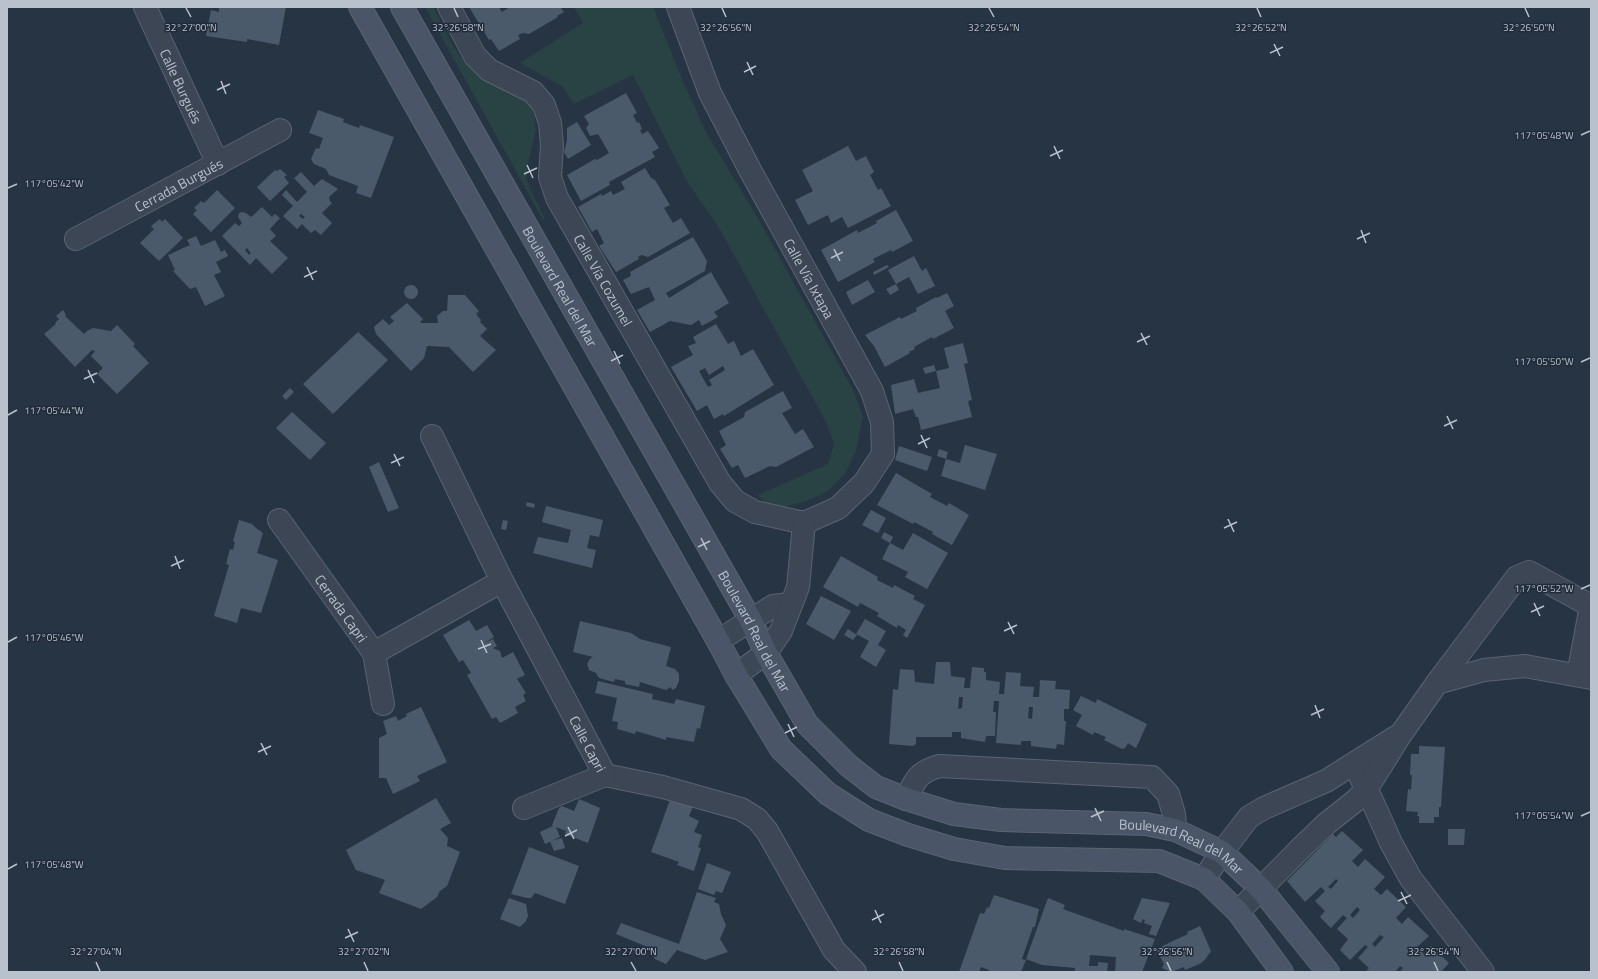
<svg xmlns="http://www.w3.org/2000/svg" width="1598" height="979" font-family="'Titillium Web',sans-serif">
<style>
.green{fill:#294345}
.building{fill:#4b5a6a;fill-rule:evenodd}
.lines{fill:none;stroke-linecap:round;stroke-linejoin:round}
.street-casing{stroke:#5a6471;stroke-width:24}
.secondary-casing{stroke:#5a6471;stroke-width:24}
.street{stroke:#3c4654;stroke-width:22}
.secondary{stroke:#4a5567;stroke-width:22}
.ticks{fill:none;stroke:#b9c1cd;stroke-width:1.5}
.labels{text-anchor:middle;dominant-baseline:central;stroke-width:3;stroke-linejoin:round;paint-order:stroke}
.street-label{font-size:14px;fill:#b9c1cd;stroke:#202b39}
.ticks-label{font-size:10px;text-anchor:middle;fill:#b9c1cd;stroke:#202b39;stroke-width:3;stroke-linejoin:round;paint-order:stroke}
</style>
<rect width="100%" height="100%" fill="#273444"/>
<g class="green">
<path d="M 425,7 L 433,7 C 442,23 449,41 460,56 C 465,64 476,72 484,78 C 495,86 525,98 531,107 C 544,130 525,155 527,179 C 528,188 541,209 545,218 L 543,220 Z"/>
<path d="M 574,7 L 653,7 L 681,77 L 707,134 L 756,215 L 853,390 L 863,417 L 856,451 L 845,474 L 828,491 L 806,501 L 783,507 L 767,504 L 758,495 L 828,464 L 834,444 L 826,422 L 719,228 L 688,183 L 633,75 L 574,104 L 563,87 L 520,63 L 583,23 Z"/>
</g>
<g class="building">
<path d="M 219,7 L 286,7 L 279,45 L 247,39 L 247,42 L 206,36 L 211,10 L 219,12 Z"/>
<path d="M 469,7 L 499,7 L 502,12 L 510,7 L 560,7 L 564,12 L 557,16 L 558,17 L 529,34 L 523,33 L 518,35 L 520,39 L 499,51 L 491,39 L 489,40 Z"/>
<path d="M 626,93 L 637,113 L 633,115 L 637,123 L 639,122 L 642,129 L 640,130 L 642,134 L 648,131 L 659,148 L 652,152 L 655,157 L 609,182 L 610,185 L 581,201 L 567,175 L 595,159 L 597,160 L 609,153 L 598,134 L 590,136 L 586,128 L 589,124 L 584,116 Z"/>
<path d="M 318,110 L 344,119 L 343,122 L 359,128 L 360,125 L 394,137 L 371,198 L 356,193 L 358,186 L 329,175 L 326,169 L 314,164 L 311,159 L 316,148 L 319,149 L 323,138 L 309,133 Z"/>
<path d="M 577,122 L 591,145 L 568,159 L 564,152 L 567,140 L 567,128 Z"/>
<path d="M 848,146 L 856,161 L 866,156 L 874,172 L 870,175 L 878,190 L 881,188 L 891,206 L 848,228 L 842,217 L 831,223 L 828,215 L 808,225 L 795,200 L 813,191 L 802,170 Z"/>
<path d="M 645,168 L 651,178 L 655,180 L 670,205 L 664,208 L 673,223 L 681,218 L 690,233 L 648,257 L 642,255 L 638,257 L 639,259 L 616,272 L 599,246 L 604,243 L 597,229 L 592,232 L 578,207 L 601,194 L 602,196 L 611,191 L 613,195 L 625,189 L 621,182 Z"/>
<path d="M 280,169 L 287,175 L 284,177 L 289,183 L 270,201 L 257,187 L 275,170 L 277,171 Z"/>
<path d="M 301,172 L 314,186 L 322,179 L 338,189 L 329,197 L 330,199 L 329,200 L 332,203 L 322,213 L 332,223 L 321,235 L 315,230 L 311,233 L 302,224 L 297,229 L 283,216 L 293,206 L 282,195 L 286,190 L 297,202 L 307,192 L 294,178 ZM 301,214 L 305,217 L 303,219 L 299,216 Z"/>
<path d="M 217,190 L 235,208 L 211,232 L 193,214 L 197,210 L 194,208 L 201,201 L 204,203 Z"/>
<path d="M 262,207 L 272,217 L 275,214 L 280,218 L 270,229 L 276,236 L 270,241 L 288,258 L 272,274 L 256,258 L 250,265 L 222,236 L 235,223 L 239,226 L 242,223 L 238,217 L 239,213 L 242,212 L 246,213 L 251,217 ZM 247,248 L 251,253 L 249,255 L 245,250 Z"/>
<path d="M 896,210 L 913,241 L 892,252 L 891,250 L 873,259 L 875,262 L 838,282 L 821,250 L 857,230 L 858,233 L 877,223 L 876,221 Z"/>
<path d="M 160,219 L 162,222 L 165,219 L 183,238 L 159,261 L 140,243 L 154,229 L 151,226 Z"/>
<path d="M 196,236 L 201,246 L 215,240 L 221,252 L 225,250 L 228,256 L 216,262 L 221,272 L 214,275 L 225,296 L 205,306 L 196,287 L 190,289 L 173,271 L 175,270 L 168,255 L 190,245 L 187,240 Z"/>
<path d="M 693,237 L 707,261 L 705,271 L 666,293 L 669,298 L 711,272 L 729,303 L 714,312 L 718,317 L 702,326 L 699,320 L 691,325 L 670,321 L 650,332 L 637,310 L 655,300 L 649,287 L 631,294 L 623,280 L 631,276 L 630,272 Z"/>
<path d="M 914,256 L 922,271 L 926,268 L 935,286 L 918,294 L 909,277 L 896,284 L 899,290 L 890,295 L 886,289 L 896,284 L 888,270 Z"/>
<path d="M 887,265 L 889,267 L 874,275 L 873,272 Z"/>
<path d="M 868,280 L 875,292 L 852,305 L 846,292 Z"/>
<circle cx="411" cy="292" r="7"/>
<path d="M 947,293 L 954,306 L 945,311 L 954,328 L 933,339 L 932,337 L 914,347 L 915,349 L 909,352 L 910,353 L 885,367 L 874,346 L 865,335 L 900,317 L 901,319 L 917,311 L 916,308 L 936,297 L 937,298 Z"/>
<path d="M 448,295 L 465,295 L 479,311 L 476,314 L 481,320 L 480,322 L 487,329 L 480,336 L 496,350 L 473,372 L 449,347 L 427,346 L 424,358 L 411,371 L 376,334 L 374,327 L 383,319 L 389,325 L 394,321 L 390,317 L 407,303 L 423,319 L 420,322 L 421,323 L 438,323 L 437,316 L 443,311 L 447,311 Z"/>
<path d="M 63,310 L 66,315 L 65,316 L 84,334 L 87,331 L 93,328 L 111,331 L 117,325 L 135,344 L 133,346 L 149,363 L 117,394 L 97,374 L 103,368 L 91,356 L 95,351 L 92,350 L 75,367 L 44,334 L 56,324 L 55,323 L 59,319 L 56,316 Z"/>
<path d="M 716,324 L 728,344 L 734,341 L 741,356 L 753,349 L 774,385 L 724,416 L 723,414 L 714,419 L 707,405 L 697,411 L 671,367 L 693,355 L 688,346 L 696,343 L 693,337 ZM 723,366 L 725,370 L 709,380 L 712,385 L 708,387 L 699,371 L 705,368 L 709,375 Z"/>
<path d="M 358,332 L 388,360 L 333,414 L 303,384 Z"/>
<path d="M 963,343 L 968,363 L 964,364 L 972,400 L 968,401 L 972,417 L 921,430 L 918,417 L 916,417 L 913,409 L 895,414 L 891,385 L 914,379 L 918,393 L 940,388 L 936,371 L 925,374 L 923,368 L 934,365 L 936,371 L 949,368 L 944,348 Z"/>
<path d="M 290,388 L 294,392 L 286,400 L 282,396 Z"/>
<path d="M 783,391 L 792,408 L 782,413 L 795,434 L 803,429 L 814,447 L 776,467 L 770,466 L 745,478 L 738,465 L 732,468 L 720,449 L 726,445 L 719,431 L 744,417 L 745,412 Z"/>
<path d="M 292,412 L 326,443 L 310,460 L 276,428 Z"/>
<path d="M 965,445 L 997,454 L 985,490 L 941,476 L 946,459 L 960,463 Z"/>
<path d="M 899,446 L 932,457 L 927,471 L 895,460 Z"/>
<path d="M 939,449 L 948,452 L 946,459 L 937,456 Z"/>
<path d="M 379,462 L 399,508 L 388,512 L 369,467 Z"/>
<path d="M 896,473 L 932,494 L 930,497 L 947,506 L 949,503 L 969,515 L 952,545 L 932,534 L 933,532 L 914,522 L 913,524 L 877,505 Z"/>
<path d="M 527,502 L 535,504 L 534,508 L 526,506 Z"/>
<path d="M 546,506 L 603,520 L 599,537 L 590,535 L 587,548 L 596,550 L 592,568 L 533,553 L 538,537 L 568,543 L 571,530 L 542,522 Z"/>
<path d="M 871,510 L 886,518 L 878,533 L 862,525 Z"/>
<path d="M 239,520 L 252,524 L 256,528 L 263,533 L 257,553 L 278,560 L 261,613 L 241,608 L 237,623 L 214,616 L 229,565 L 226,564 L 230,549 L 233,550 L 235,542 L 233,541 Z"/>
<path d="M 503,520 L 508,521 L 506,530 L 501,529 Z"/>
<path d="M 884,532 L 893,537 L 890,543 L 903,550 L 913,533 L 948,553 L 927,589 L 905,577 L 908,572 L 882,559 L 890,543 L 881,538 Z"/>
<path d="M 841,556 L 878,577 L 877,580 L 893,588 L 894,585 L 915,596 L 913,599 L 925,605 L 907,638 L 903,635 L 906,630 L 898,625 L 897,628 L 877,616 L 879,613 L 860,603 L 858,607 L 823,587 Z"/>
<path d="M 821,596 L 851,611 L 834,640 L 806,624 Z"/>
<path d="M 865,619 L 886,631 L 878,645 L 886,650 L 876,667 L 860,657 L 869,641 L 856,634 Z"/>
<path d="M 469,620 L 476,631 L 487,625 L 494,637 L 483,644 L 493,639 L 497,646 L 493,648 L 500,651 L 502,658 L 513,652 L 525,675 L 517,679 L 526,693 L 523,695 L 526,701 L 515,707 L 518,713 L 500,723 L 496,717 L 492,719 L 467,675 L 471,673 L 463,660 L 459,662 L 443,635 Z"/>
<path d="M 580,621 L 631,633 L 640,639 L 671,647 L 666,666 L 675,669 L 679,674 L 679,681 L 676,688 L 672,690 L 671,687 L 666,690 L 640,682 L 639,687 L 625,684 L 625,681 L 615,679 L 614,682 L 599,678 L 596,673 L 589,670 L 587,664 L 590,659 L 593,657 L 573,652 Z"/>
<path d="M 848,629 L 857,635 L 853,640 L 844,635 Z"/>
<path d="M 936,662 L 950,662 L 951,676 L 965,678 L 964,688 L 970,688 L 972,667 L 984,668 L 984,672 L 986,672 L 986,680 L 1000,682 L 999,694 L 1004,694 L 1006,672 L 1021,673 L 1020,686 L 1034,687 L 1033,697 L 1039,697 L 1040,680 L 1056,681 L 1055,689 L 1070,690 L 1069,709 L 1064,709 L 1064,721 L 1066,721 L 1064,745 L 1057,744 L 1056,749 L 1031,746 L 1031,741 L 1021,741 L 1021,745 L 996,743 L 999,701 L 994,701 L 993,712 L 996,712 L 995,736 L 986,736 L 985,742 L 961,738 L 961,732 L 952,732 L 952,737 L 916,737 L 916,744 L 913,746 L 889,744 L 893,689 L 898,690 L 900,669 L 914,670 L 915,682 L 934,684 ZM 959,697 L 963,697 L 962,708 L 958,709 ZM 1029,707 L 1033,707 L 1032,719 L 1028,718 Z"/>
<path d="M 598,681 L 653,694 L 652,699 L 674,704 L 676,699 L 705,706 L 700,729 L 697,728 L 694,742 L 666,737 L 666,740 L 636,731 L 635,734 L 617,729 L 618,722 L 612,721 L 617,698 L 595,693 Z"/>
<path d="M 1081,696 L 1096,703 L 1097,699 L 1147,724 L 1136,748 L 1128,743 L 1125,748 L 1122,749 L 1104,740 L 1106,737 L 1094,732 L 1093,735 L 1076,726 L 1082,715 L 1073,710 Z"/>
<path d="M 421,707 L 447,762 L 417,776 L 420,781 L 393,794 L 386,778 L 379,778 L 379,738 L 387,734 L 383,721 L 396,716 L 398,721 L 407,716 L 406,714 Z"/>
<path d="M 1419,746 L 1445,747 L 1441,807 L 1439,807 L 1439,817 L 1434,817 L 1434,823 L 1419,823 L 1419,816 L 1417,816 L 1418,812 L 1406,811 L 1408,789 L 1411,790 L 1412,775 L 1410,775 L 1411,754 L 1419,754 Z"/>
<path d="M 671,797 L 694,804 L 689,816 L 699,821 L 694,832 L 702,835 L 698,847 L 701,848 L 694,871 L 677,865 L 679,862 L 651,852 Z"/>
<path d="M 436,798 L 451,823 L 440,829 L 448,838 L 447,846 L 460,852 L 447,886 L 440,891 L 437,897 L 421,909 L 379,893 L 385,880 L 356,870 L 346,850 Z"/>
<path d="M 579,799 L 600,808 L 588,843 L 565,834 L 566,831 L 556,827 L 560,837 L 545,844 L 540,832 L 553,826 L 552,825 L 559,808 L 562,806 L 574,811 Z"/>
<path d="M 1448,829 L 1465,829 L 1464,845 L 1448,845 Z"/>
<path d="M 1342,831 L 1363,850 L 1352,861 L 1358,867 L 1365,859 L 1385,877 L 1374,889 L 1381,895 L 1387,889 L 1406,907 L 1396,918 L 1402,924 L 1408,917 L 1429,936 L 1417,947 L 1424,954 L 1431,946 L 1449,963 L 1441,972 L 1400,972 L 1403,968 L 1400,966 L 1395,972 L 1365,972 L 1369,968 L 1358,958 L 1368,947 L 1365,945 L 1350,960 L 1340,950 L 1348,939 L 1337,929 L 1347,918 L 1343,915 L 1331,928 L 1320,917 L 1325,911 L 1315,901 L 1325,891 L 1321,887 L 1305,902 L 1287,881 L 1333,834 L 1336,837 ZM 1336,879 L 1338,881 L 1331,889 L 1328,887 ZM 1357,907 L 1360,910 L 1353,918 L 1350,915 ZM 1380,935 L 1384,937 L 1375,947 L 1372,944 Z"/>
<path d="M 562,838 L 565,848 L 554,851 L 550,841 Z"/>
<path d="M 529,847 L 579,866 L 565,904 L 535,893 L 531,898 L 527,898 L 511,894 Z"/>
<path d="M 707,863 L 731,872 L 722,893 L 716,891 L 714,895 L 698,889 Z"/>
<path d="M 697,892 L 716,898 L 714,902 L 719,904 L 721,914 L 726,925 L 720,939 L 728,952 L 705,960 L 677,950 L 666,964 L 655,959 L 650,948 L 616,934 L 621,923 L 679,944 Z"/>
<path d="M 994,895 L 1039,909 L 1035,927 L 1033,927 L 1022,959 L 1026,960 L 1021,972 L 988,972 L 989,970 L 981,967 L 979,972 L 959,972 L 980,913 L 984,914 L 987,907 L 989,908 Z"/>
<path d="M 509,898 L 526,904 L 528,916 L 526,921 L 520,927 L 500,919 Z"/>
<path d="M 1048,898 L 1065,905 L 1063,909 L 1124,931 L 1124,929 L 1155,939 L 1142,972 L 1115,972 L 1116,957 L 1090,955 L 1089,966 L 1098,966 L 1098,962 L 1108,963 L 1107,972 L 1075,972 L 1075,968 L 1042,965 L 1026,959 Z"/>
<path d="M 1142,898 L 1170,903 L 1156,936 L 1149,934 L 1152,926 L 1144,923 L 1145,920 L 1143,919 L 1141,923 L 1133,919 Z"/>
<path d="M 1200,926 L 1211,951 L 1204,961 L 1201,962 L 1202,963 L 1185,970 L 1184,967 L 1171,972 L 1162,968 L 1164,964 L 1156,949 L 1188,934 L 1187,932 Z"/>
</g>
<g class="lines">
<defs>
<g id="street">
<path id="s1" d="M 145,7 L 218,164"/>
<path id="s2" d="M 449,7 L 475,56 L 489,70 L 533,92 L 544,105 L 550,123 L 552,145 L 550,177 L 557,198 L 720,483 L 735,501 L 755,512 L 804,523"/>
<path id="s3" d="M 678,7 L 710,93 L 750,170 L 872,391 L 882,422 L 883,454 L 864,483 L 838,508 L 804,523"/>
<path id="s4" d="M 76,239 L 280,130"/>
<path id="s5" d="M 432,436 L 502,581 L 605,775 L 663,787 L 741,809 L 757,819 L 767,831 L 834,950 L 855,972"/>
<path id="s6" d="M 279,520 L 374,653 L 383,704"/>
<path d="M 718,641 L 773,606 L 790,604"/>
<path d="M 374,653 L 502,581"/>
<path d="M 736,675 L 766,653 L 781,631 L 798,587 L 804,523"/>
<path d="M 1578,675 L 1591,606"/>
<path d="M 1437,683 L 1484,670 L 1525,666 L 1591,678"/>
<path d="M 1361,778 L 1375,807 L 1391,843 L 1411,879 L 1483,972"/>
<path d="M 906,799 C 916,779 917,773 939,766 L 1152,777 L 1168,794 L 1174,814 L 1175,830"/>
<path d="M 524,808 L 605,775"/>
<path d="M 1204,879 L 1222,852 L 1249,817 L 1264,808 L 1326,781 L 1396,737"/>
<path d="M 1238,912 L 1300,849 L 1326,824 L 1355,801 L 1366,790 L 1401,734 L 1437,683 L 1517,577 L 1529,572 L 1591,606"/>
</g>
<g id="secondary">
<path d="M 360,7 L 718,641 L 736,675 L 781,749 L 828,794 L 869,820 L 908,835 L 954,849 L 1005,858 L 1159,861 L 1204,879 L 1238,912 L 1282,972"/>
<path id="s7" d="M 402,7 L 750,619 L 766,653 L 807,724 L 849,766 L 876,787 L 906,799 L 954,814 L 1001,820 L 1146,824 L 1175,830 L 1222,852 L 1261,889 L 1328,972"/>
</g>
</defs>
<use href="#street" class="street-casing"/>
<use href="#secondary" class="secondary-casing"/>
<use href="#street" class="street"/>
<use href="#secondary" class="secondary"/>
</g>
<path class="ticks" d="M 186,8 L 191,17M 454,8 L 458,17M 722,8 L 726,17M 989,8 L 994,17M 1257,8 L 1261,17M 1525,8 L 1529,17M 1274,44 L 1280,56M 1270,53 L 1283,47M 747,62 L 753,75M 744,72 L 756,66M 221,81 L 226,94M 217,90 L 230,84M 1581,135 L 1590,131M 1054,146 L 1060,159M 1050,156 L 1063,150M 527,165 L 533,178M 524,174 L 537,168M 8,188 L 17,184M 1361,230 L 1366,243M 1357,239 L 1370,233M 834,249 L 840,261M 831,258 L 843,252M 307,267 L 313,280M 304,277 L 317,271M 1141,333 L 1147,345M 1137,342 L 1150,336M 614,351 L 620,364M 611,361 L 623,355M 1581,362 L 1590,358M 88,370 L 94,383M 84,379 L 97,373M 8,415 L 17,410M 1447,416 L 1453,429M 1444,426 L 1457,420M 921,435 L 927,448M 918,444 L 930,438M 394,454 L 400,466M 391,463 L 404,457M 1228,519 L 1234,532M 1224,528 L 1237,522M 701,538 L 707,550M 698,547 L 710,541M 175,556 L 180,569M 171,566 L 184,560M 1581,589 L 1590,585M 1534,603 L 1540,616M 1531,612 L 1544,606M 1008,622 L 1014,634M 1004,631 L 1017,625M 481,640 L 487,653M 8,642 L 17,637M 478,649 L 491,644M 1315,705 L 1320,718M 1311,715 L 1324,709M 788,724 L 794,737M 785,733 L 797,727M 261,743 L 267,755M 258,752 L 271,746M 1095,808 L 1101,821M 1581,816 L 1590,812M 1091,817 L 1104,811M 568,827 L 574,839M 565,836 L 577,830M 8,869 L 17,864M 1401,892 L 1407,904M 1398,901 L 1411,895M 875,910 L 881,923M 872,920 L 884,914M 348,929 L 354,942M 345,938 L 358,932M 96,962 L 100,971M 364,962 L 368,971M 631,962 L 636,971M 899,962 L 903,971M 1167,962 L 1171,971M 1434,962 L 1438,971"/>
<g class="labels">
<g class="street-label">
<text stroke="none"><textPath href="#s1" startOffset="87">Calle Burgués</textPath></text>
<text stroke="none"><textPath href="#s4" startOffset="116">Cerrada Burgués</textPath></text>
<text stroke="none"><textPath href="#s3" startOffset="302">Calle Vía Ixtapa</textPath></text>
<text stroke="none"><textPath href="#s2" startOffset="331">Calle Vía Cozumel</textPath></text>
<text stroke="none"><textPath href="#s7" startOffset="321">Boulevard Real del Mar</textPath></text>
<text stroke="none"><textPath href="#s6" startOffset="108">Cerrada Capri</textPath></text>
<text stroke="none"><textPath href="#s7" startOffset="717">Boulevard Real del Mar</textPath></text>
<text stroke="none"><textPath href="#s5" startOffset="345">Calle Capri</textPath></text>
<text stroke="none"><textPath href="#s7" startOffset="1233">Boulevard Real del Mar</textPath></text>
</g>
</g>
<g class="ticks-label">
<text x="191" y="31">32°27'00"N</text>
<text x="458" y="31">32°26'58"N</text>
<text x="994" y="31">32°26'54"N</text>
<text x="726" y="31">32°26'56"N</text>
<text x="1261" y="31">32°26'52"N</text>
<text x="1529" y="31">32°26'50"N</text>
<text x="1544" y="139">117°05'48"W</text>
<text x="54" y="187">117°05'42"W</text>
<text x="1544" y="365">117°05'50"W</text>
<text x="54" y="414">117°05'44"W</text>
<text x="1544" y="592">117°05'52"W</text>
<text x="54" y="641">117°05'46"W</text>
<text x="1544" y="819">117°05'54"W</text>
<text x="54" y="868">117°05'48"W</text>
<text x="96" y="955">32°27'04"N</text>
<text x="364" y="955">32°27'02"N</text>
<text x="631" y="955">32°27'00"N</text>
<text x="899" y="955">32°26'58"N</text>
<text x="1167" y="955">32°26'56"N</text>
<text x="1434" y="955">32°26'54"N</text>
</g>
<rect width="1598" height="979" fill="none" stroke="#b9c1cd" stroke-width="16"/>
</svg>
